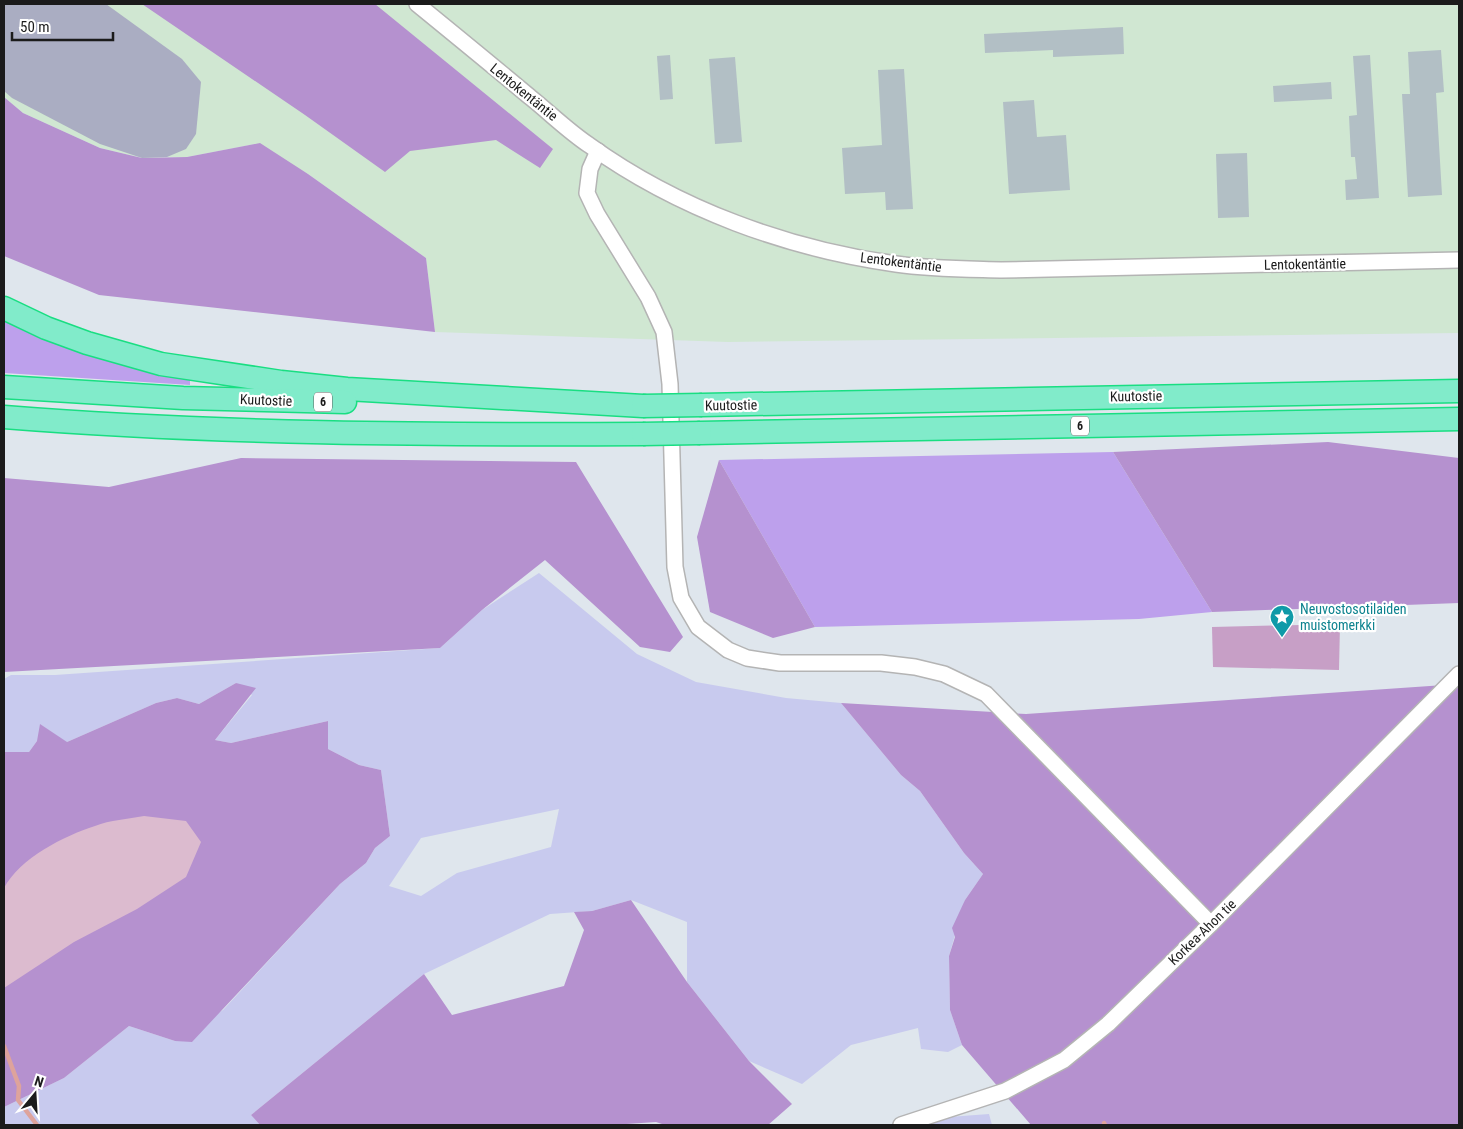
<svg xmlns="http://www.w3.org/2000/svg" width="1463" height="1129" font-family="'Roboto Condensed',sans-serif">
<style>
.industrial{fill:#d0e7d2}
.construction{fill:#aaadc2}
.farmland{fill:#c8caee;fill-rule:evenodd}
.grass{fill:#bda0ec}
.forest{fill:#b591cf}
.wetland{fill:#dcbbcf}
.cemetery{fill:#c79fc6}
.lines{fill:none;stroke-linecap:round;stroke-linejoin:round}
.stream{stroke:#dea39c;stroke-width:4.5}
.building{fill:#b2bfc5}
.minor-casing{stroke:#b4b4b4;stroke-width:18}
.highway-casing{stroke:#19de82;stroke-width:25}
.minor{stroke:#fff;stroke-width:15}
.highway{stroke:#81ebca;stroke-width:22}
.highway-bridge-casing{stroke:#19de82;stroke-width:25;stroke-linecap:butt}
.highway-bridge{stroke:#81ebca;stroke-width:22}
.labels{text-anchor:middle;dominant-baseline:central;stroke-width:4.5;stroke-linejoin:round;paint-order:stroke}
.shield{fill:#fff;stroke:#5f5f5f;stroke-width:1}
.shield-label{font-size:12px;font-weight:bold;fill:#1b1b1b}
.street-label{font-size:14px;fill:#1b1b1b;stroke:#fff}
.culture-label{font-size:14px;fill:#0d838f;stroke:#fff;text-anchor:start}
</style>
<rect width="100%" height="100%" fill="#dfe6ed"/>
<path class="industrial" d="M 4,4 L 1459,4 L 1459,333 L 728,342 L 435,332 L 426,258 L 308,174 L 255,144 L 187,157 L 142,158 L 100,148 L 23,113 L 4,97 Z"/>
<path class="construction" d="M 4,4 L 106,4 L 182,59 L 201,82 L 196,134 L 186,149 L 167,157 L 142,158 L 100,144 L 12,98 L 4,91 Z"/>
<g class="farmland">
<path d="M 539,573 L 637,654 L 696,682 L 786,698 L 841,703 L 901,775 L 920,791 L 964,853 L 983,874 L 965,900 L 949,956 L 950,1010 L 962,1045 L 948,1052 L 921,1049 L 918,1028 L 851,1045 L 802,1084 L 749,1061 L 687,982 L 687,922 L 631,900 L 592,911 L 550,914 L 424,974 L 251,1115 L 260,1125 L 4,1125 L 4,1107 L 64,1078 L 129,1026 L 175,1041 L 223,1010 L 340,884 L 366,863 L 375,848 L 390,836 L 381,770 L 359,765 L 328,749 L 328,721 L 231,743 L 215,740 L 252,695 L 236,683 L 199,704 L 177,698 L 156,703 L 67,742 L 37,741 L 29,752 L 4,752 L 4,679 L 11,675 L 55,675 L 440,648 L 482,610 ZM 559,809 L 551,847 L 457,873 L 421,896 L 389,886 L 421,838 Z"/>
<path d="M 989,1114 L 992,1125 L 927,1125 L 949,1117 Z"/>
</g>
<g class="grass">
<path d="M 4,318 L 79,352 L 128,367 L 190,378 L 190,385 L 4,373 Z"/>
<path d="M 1113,452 L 1212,612 L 1139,619 L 815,627 L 719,460 Z"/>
</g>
<g class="forest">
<path d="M 142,4 L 375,4 L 553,149 L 540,168 L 496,140 L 410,151 L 385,172 L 305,115 Z"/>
<path d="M 4,97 L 23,113 L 100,148 L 142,158 L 187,157 L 260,143 L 308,174 L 426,258 L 435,332 L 99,295 L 4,256 Z"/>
<path d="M 1328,442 L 1459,458 L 1459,603 L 1212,612 L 1113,452 Z"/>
<path d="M 241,458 L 576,462 L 683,637 L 670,652 L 640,647 L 545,560 L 482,610 L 440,648 L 4,672 L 4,478 L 109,487 Z"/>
<path d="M 719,460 L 815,627 L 773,638 L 710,612 L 697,537 Z"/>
<path d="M 236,683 L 256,688 L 215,740 L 231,743 L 328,721 L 328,749 L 359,765 L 381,770 L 390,836 L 375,848 L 366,863 L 340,884 L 192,1042 L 175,1041 L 129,1026 L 64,1078 L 4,1107 L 4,752 L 29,752 L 37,741 L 40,724 L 67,742 L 156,703 L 177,698 L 199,704 Z"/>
<path d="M 1459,684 L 1459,1125 L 1031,1125 L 962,1045 L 950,1010 L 949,956 L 955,937 L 952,928 L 965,900 L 983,874 L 964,853 L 920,791 L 901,775 L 841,703 L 1026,714 Z"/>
<path d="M 631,900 L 687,982 L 749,1061 L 792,1104 L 768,1125 L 665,1125 L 656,1122 L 612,1125 L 260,1125 L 251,1115 L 424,974 L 452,1015 L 564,986 L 584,930 L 574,912 L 592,911 Z"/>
</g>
<path class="wetland" d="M 144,816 L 186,821 L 201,842 L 186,877 L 137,909 L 74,942 L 4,988 L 4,888 C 20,858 64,836 95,826 C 110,820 128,819 144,816 Z"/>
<path class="cemetery" d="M 1340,624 L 1339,670 L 1213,667 L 1212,627 Z"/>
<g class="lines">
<g class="stream">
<path d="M 4,1046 L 19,1086 L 18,1100 L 37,1125"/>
<path d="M 1104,1123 L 1105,1125"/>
</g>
</g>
<g class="building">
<path d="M 1123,27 L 1124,54 L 1053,57 L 1053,50 L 985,53 L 984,34 Z"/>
<path d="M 1441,50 L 1444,92 L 1436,93 L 1442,195 L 1408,197 L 1402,94 L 1410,94 L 1408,52 Z"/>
<path d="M 670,55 L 673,99 L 660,100 L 657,56 Z"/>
<path d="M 1370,55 L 1379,198 L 1346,200 L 1345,180 L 1357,179 L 1355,157 L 1351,157 L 1349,116 L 1357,115 L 1353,56 Z"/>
<path d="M 735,57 L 742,142 L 715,144 L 709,59 Z"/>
<path d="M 904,69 L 913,209 L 886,210 L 885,192 L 845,194 L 842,148 L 882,145 L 878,70 Z"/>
<path d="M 1331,82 L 1332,99 L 1274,102 L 1273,86 Z"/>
<path d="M 1034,100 L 1037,137 L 1066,135 L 1070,190 L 1009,194 L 1003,102 Z"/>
<path d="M 1247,153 L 1249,217 L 1218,218 L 1216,154 Z"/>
</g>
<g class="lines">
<defs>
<g id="minor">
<path d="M 417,4 C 455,35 493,66 530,97 C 550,113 568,131 589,145 C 678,209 788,249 896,264 C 930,269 966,269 1001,270 L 1459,260"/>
<path d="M 598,151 L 590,169 L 587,193 L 597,214 L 648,297 L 664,332 L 670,384 L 675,567 L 681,598 L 698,627 L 728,650 L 747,658 L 780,663 L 881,663 L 915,667 L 944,674 L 986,694 L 1211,924"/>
<path d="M 901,1125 L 1005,1091 L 1064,1060 L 1108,1024 L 1211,924 L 1459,674"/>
</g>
<g id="highway">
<path d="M 4,308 L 46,328 L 87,343 L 161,364 L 281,382 L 347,389 L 643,406"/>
<path d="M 4,387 L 183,398 L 345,402"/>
<path d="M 702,405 L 1459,391"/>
<path d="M 4,417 C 216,434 430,435 643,434"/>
<path d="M 700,433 L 1459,419"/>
</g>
</defs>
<use href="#minor" class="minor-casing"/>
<use href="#highway" class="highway-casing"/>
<use href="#minor" class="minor"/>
<use href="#highway" class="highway"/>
<defs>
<g id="highway-bridge">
<path d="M 643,406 L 702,405"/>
<path d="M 643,434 L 700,433"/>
</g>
</defs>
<use href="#highway-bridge" class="highway-bridge-casing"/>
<use href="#highway-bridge" class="highway-bridge"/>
</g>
<defs>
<symbol id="sight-pin" viewBox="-11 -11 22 30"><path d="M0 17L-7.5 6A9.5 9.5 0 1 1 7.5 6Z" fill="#0f9aa8" stroke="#fff"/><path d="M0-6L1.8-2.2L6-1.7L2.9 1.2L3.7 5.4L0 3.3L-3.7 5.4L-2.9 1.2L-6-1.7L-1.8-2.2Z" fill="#fff"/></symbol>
</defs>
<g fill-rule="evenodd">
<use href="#sight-pin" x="1268" y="603" width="28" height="38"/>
</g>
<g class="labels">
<g class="shield">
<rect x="314" y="392.5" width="18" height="19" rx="4"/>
<rect x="1071" y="416.5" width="18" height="19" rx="4"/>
</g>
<g class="shield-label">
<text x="323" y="402">6</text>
<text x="1080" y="426">6</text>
</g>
<g class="street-label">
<text transform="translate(524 92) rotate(39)">Lentokentäntie</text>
<text transform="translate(901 262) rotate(7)">Lentokentäntie</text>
<text transform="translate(1305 264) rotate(-1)">Lentokentäntie</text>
<text transform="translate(1136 396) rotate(-1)">Kuutostie</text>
<text transform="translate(266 400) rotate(2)">Kuutostie</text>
<text transform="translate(731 405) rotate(-1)">Kuutostie</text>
<text transform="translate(1202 932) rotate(-44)">Korkea-Ahon tie</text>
</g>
<g class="culture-label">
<text x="1300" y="609">Neuvostosotilaiden<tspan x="1300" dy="16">muistomerkki</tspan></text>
</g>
</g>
<rect width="1463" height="1129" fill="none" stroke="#1b1b1b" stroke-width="10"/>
<g transform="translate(35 1094) rotate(18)" stroke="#ffffff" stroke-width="4" paint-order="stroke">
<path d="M0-4L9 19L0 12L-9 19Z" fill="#1b1b1b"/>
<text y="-8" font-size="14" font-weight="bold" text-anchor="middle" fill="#1b1b1b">N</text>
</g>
<path d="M12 32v8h101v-8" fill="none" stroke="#1b1b1b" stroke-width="2.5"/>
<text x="20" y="32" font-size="15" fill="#1b1b1b" stroke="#ffffff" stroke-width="4" paint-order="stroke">50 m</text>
</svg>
